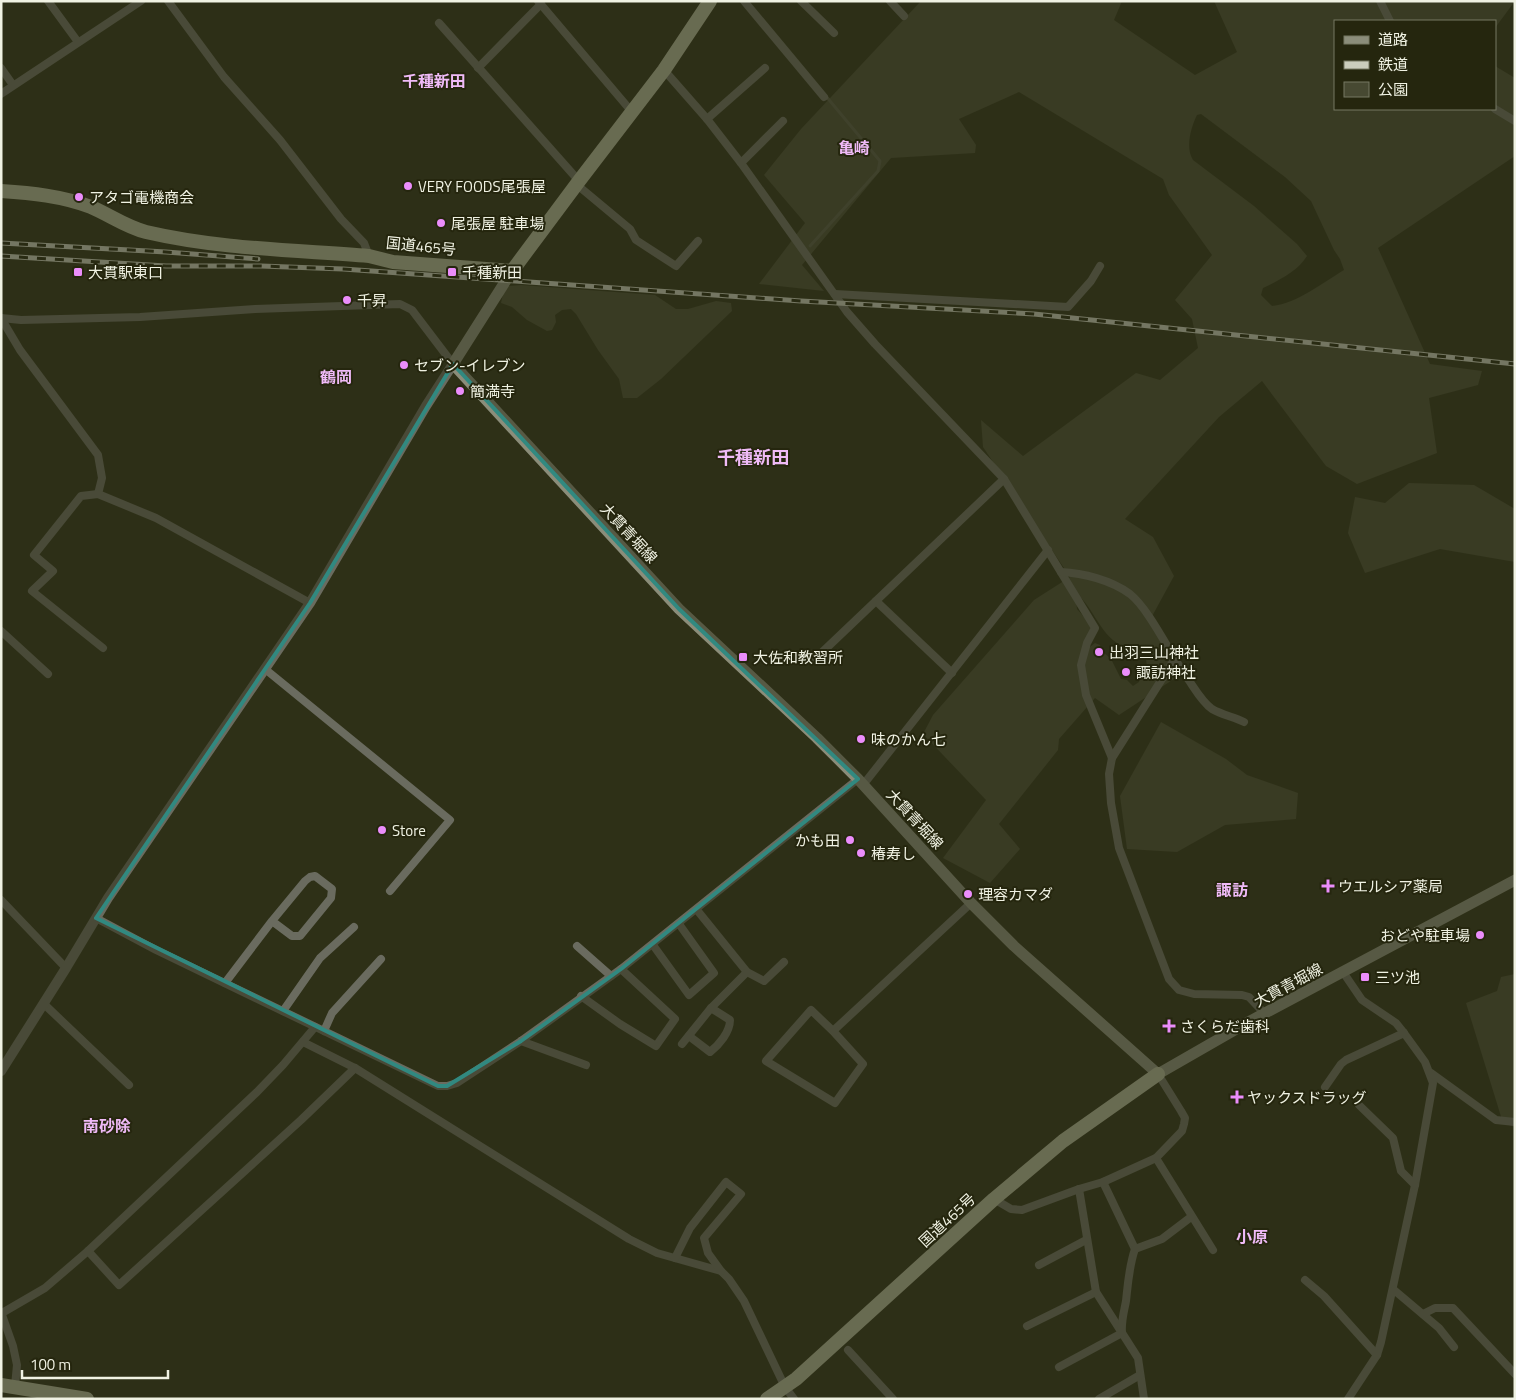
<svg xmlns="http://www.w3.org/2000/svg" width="1516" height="1400" font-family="'Titillium Web','Noto Sans JP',sans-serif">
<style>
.green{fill:#474932;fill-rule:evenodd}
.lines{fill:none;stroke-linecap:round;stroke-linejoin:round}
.stream{stroke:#555744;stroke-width:3}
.minor{stroke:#6a6b5f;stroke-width:8}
.tertiary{stroke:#6a6b5f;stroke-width:10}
.secondary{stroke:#8b8d7a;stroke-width:11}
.trunk{stroke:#b0b398;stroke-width:14}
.rail-casing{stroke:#cbcdbd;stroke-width:5}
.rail{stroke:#25260e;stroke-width:3;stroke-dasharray:9;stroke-linecap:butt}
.marked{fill:none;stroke:#318980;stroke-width:4;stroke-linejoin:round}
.poi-dot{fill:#eb8dfb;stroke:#25260e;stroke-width:2}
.labels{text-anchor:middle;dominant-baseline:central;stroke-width:4;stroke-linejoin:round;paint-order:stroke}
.poi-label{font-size:15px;fill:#f0f2e3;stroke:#25260e;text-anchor:start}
.street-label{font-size:15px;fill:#f0f2e3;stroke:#25260e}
.neighbourhood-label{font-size:16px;font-weight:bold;fill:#efbaf7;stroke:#25260e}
.quarter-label{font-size:18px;font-weight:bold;fill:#efbaf7;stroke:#25260e}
</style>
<rect width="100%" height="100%" fill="#2e3017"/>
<g class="green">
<path d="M 921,1 L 1122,1 L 1114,20 L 1195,75 L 1237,52 L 1214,1 L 1515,1 L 1495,28 L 1495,21 L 1335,21 L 1335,109 L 1495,109 L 1495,66 L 1515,78 L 1515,156 L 1378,248 L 1430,364 L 1482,371 L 1478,385 L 1429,398 L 1437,453 L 1357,484 L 1326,466 L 1262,381 L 1219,417 L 1125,519 L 1153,537 L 1174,576 L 1150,620 L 1186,671 L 1119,715 L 1095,698 L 1059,739 L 1058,750 L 999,824 L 1020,849 L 990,883 L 943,858 L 986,800 L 923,734 L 933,715 L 1034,600 L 1070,577 L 983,447 L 981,420 L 1023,456 L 1136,373 L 1160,380 L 1198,348 L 1192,319 L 1175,300 L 1212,255 L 1169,195 L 1163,179 L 1019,92 L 959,119 L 976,145 L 975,153 L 891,158 L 802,265 L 824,291 L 759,284 L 805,223 L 764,175 L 801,129 ZM 1201,114 L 1285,177 L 1311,201 L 1334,250 L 1340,259 L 1344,270 C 1322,283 1298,303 1272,306 L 1261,295 L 1263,288 C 1278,281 1298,271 1307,256 L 1297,244 L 1254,206 L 1193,160 C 1185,148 1191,127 1197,115 ZM 1080,597 C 1094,609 1107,649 1130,646 L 1146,659 L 1147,667 L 1144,671 L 1138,670 L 1136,674 L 1140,676 L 1139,682 L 1133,686 L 1127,680 L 1121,679 L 1111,659 L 1102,651 L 1100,645 L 1095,643 L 1090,647 L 1086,648 L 1092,626 L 1077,609 L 1076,600 Z"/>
<path d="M 521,285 L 655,295 L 676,309 L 688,309 L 716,301 L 731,303 L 732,311 L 661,379 L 637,398 L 623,398 L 619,379 L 598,350 L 576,314 L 571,309 L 562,310 L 555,315 L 556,322 L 552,330 L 547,331 L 527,320 L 512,307 L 501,303 L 503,294 L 509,286 Z"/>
<path d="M 1409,483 L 1474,485 L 1515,509 L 1515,562 L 1440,549 L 1365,573 L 1348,533 L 1355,497 L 1385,503 Z"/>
<path d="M 1161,722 L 1226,759 L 1247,775 L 1298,793 L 1296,819 L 1225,825 L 1177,852 L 1127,849 L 1120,796 Z"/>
<path d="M 1515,974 L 1515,1127 L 1503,1123 L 1466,1003 L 1497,991 L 1501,977 Z"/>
</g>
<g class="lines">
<path class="stream" d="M 810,246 L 878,171 L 880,161 L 825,95"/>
<g class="minor">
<path d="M 48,1 L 78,42"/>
<path d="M 168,1 L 224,77 L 280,140 L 341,219 L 364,243 L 369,256"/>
<path d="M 538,1 L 632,112"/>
<path d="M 744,1 L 824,97"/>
<path d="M 801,1 L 834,33"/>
<path d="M 890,1 L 904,16"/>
<path d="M 1380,1 L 1390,21"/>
<path d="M 439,23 L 579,181"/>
<path d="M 1,68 L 13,85"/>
<path d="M 478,68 L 541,4"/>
<path d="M 664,70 L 707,119 L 741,163 L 847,312 L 875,344 L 1004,479 L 1095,628 L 1087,643 L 1081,665 L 1086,695 L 1112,758 L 1109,774 L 1111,803 L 1119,848 L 1169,979 L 1179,990 L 1194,994 L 1242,995 L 1249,997 L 1265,1014"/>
<path d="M 1,94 L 141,1"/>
<path d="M 1495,109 L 1515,121"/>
<path d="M 707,119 L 765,68"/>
<path d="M 741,163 L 783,121"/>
<path d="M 576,184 L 630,229 L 636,240 L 676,266 L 698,241"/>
<path d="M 835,294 L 1068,307 L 1091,281 L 1100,266"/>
<path d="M 1,318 L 21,320 L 140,317 L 255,309 L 400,304 L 412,310 L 453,364"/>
<path d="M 1,318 L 20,350 L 98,455 L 102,478 L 98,494"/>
<path d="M 1061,572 C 1083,573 1111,580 1130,594 C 1150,610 1171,656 1188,679 C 1195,689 1202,702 1212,709 C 1222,715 1234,717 1244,722"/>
<path d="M 876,601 L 952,673"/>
<path d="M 1,631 L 48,674"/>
<path d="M 103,648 L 32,591 L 53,571 L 34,555 L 81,496 L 98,494 L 156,518 L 310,603"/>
<path d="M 815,659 L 1004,479"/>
<path d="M 265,669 L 450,820 L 390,891"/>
<path d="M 1112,758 L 1174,660"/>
<path d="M 863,785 L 1048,550"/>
<path d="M 1,900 L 66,968"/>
<path d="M 697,910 L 747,972 L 764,981 L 784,962"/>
<path d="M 96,918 L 156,950 L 438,1086 L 447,1086 L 457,1083 L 521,1041 L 621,969 L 858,779"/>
<path d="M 653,945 L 689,995 L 714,973 L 679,924"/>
<path d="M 577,946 L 611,976"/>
<path d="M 1343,972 L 1362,1000 L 1396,1023 L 1404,1033 L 1425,1062 L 1433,1083 L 1415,1185 L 1381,1342 L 1377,1355 L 1348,1399"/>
<path d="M 225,983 L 272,921 L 305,881 L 310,877 L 315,876 L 332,889 L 331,898 L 300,936 L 292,936 L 272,921"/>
<path d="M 581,996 L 620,1024 L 656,1046 L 675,1019 L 621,969"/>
<path d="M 44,1004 L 129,1085"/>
<path d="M 283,1011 L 320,958 L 354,927"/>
<path d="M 324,1031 L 332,1013 L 381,959"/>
<path d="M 833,1031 L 863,1064 L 835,1103 L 766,1061 L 811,1010 L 833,1031 L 971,903"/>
<path d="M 689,1036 L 710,1052 C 719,1045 730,1032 730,1020 L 711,1008"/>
<path d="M 521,1041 L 586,1065"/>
<path d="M 303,1042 L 355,1068 L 629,1239 L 657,1253 L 721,1271 L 729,1279 L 744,1301 L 785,1387 L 794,1399"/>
<path d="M 682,1044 L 711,1008 L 747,972"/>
<path d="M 1431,1073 L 1496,1120 L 1515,1122"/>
<path d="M 1325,1087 L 1341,1064 L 1346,1060 L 1404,1033"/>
<path d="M 1359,1105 L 1393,1138 L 1401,1171 L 1415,1185"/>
<path d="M 1156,1158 L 1213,1250"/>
<path d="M 1103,1182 L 1135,1249"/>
<path d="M 1079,1189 L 1096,1292 L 1138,1358 L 1144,1399"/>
<path d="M 994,1199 L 1011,1209 L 1022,1210 L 1079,1189 L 1103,1182 L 1156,1158 L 1182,1131 L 1184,1124 L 1185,1118 L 1181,1111 L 1158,1074"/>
<path d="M 88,1251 L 119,1285 L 301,1120 L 355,1068"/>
<path d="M 675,1258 L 690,1228 L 726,1182 L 741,1194 L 704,1238 L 708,1253 L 721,1271"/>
<path d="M 1039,1265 L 1086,1240"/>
<path d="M 1305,1280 L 1324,1296 L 1377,1355"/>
<path d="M 1394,1290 L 1439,1328 L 1454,1347"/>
<path d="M 1,1312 L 13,1346 L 17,1365 L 15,1386"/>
<path d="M 2,1313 L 45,1288 L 88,1251 L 257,1092 L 283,1065 L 315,1027"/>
<path d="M 1423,1314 L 1435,1308 L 1453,1308 L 1515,1374"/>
<path d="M 1027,1326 L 1096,1292"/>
<path d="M 848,1350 L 893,1399"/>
<path d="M 1059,1367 L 1122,1333 C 1121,1321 1124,1312 1126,1301 C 1128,1283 1129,1266 1135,1249 L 1162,1239 L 1191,1217"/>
<path d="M 1099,1399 L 1140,1375"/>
</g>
<path class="tertiary" d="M 1,1071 L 66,968 L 108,898 L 310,603 L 426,406 L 453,364"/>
<path class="secondary" d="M 512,271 L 453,364 L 679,609 L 817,738 L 858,779 L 971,903 L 1014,946 L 1158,1074 L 1252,1020 L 1515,880"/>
<g class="trunk">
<path d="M 1,191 C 31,193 62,196 91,207 C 110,215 126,227 146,232 C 219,249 294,250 369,256 L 393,262 L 512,271 L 579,181 L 664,70 L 710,1"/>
<path d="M 1,1385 L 87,1399"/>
<path d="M 767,1399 L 796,1379 L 994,1199 L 1063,1141 L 1158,1074"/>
</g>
<defs>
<g id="rail">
<path d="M 1,243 L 166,252 L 258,259"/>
<path d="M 1,256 L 166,266 L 261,266 L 343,269 L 801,301 L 1034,314 L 1515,364"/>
</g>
</defs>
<use href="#rail" class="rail-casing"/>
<use href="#rail" class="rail"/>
</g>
<path d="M0 0H1516V1400H0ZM 453,364 L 679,609 L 858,779 L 621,969 L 521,1041 L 447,1086 L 438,1086 L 96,918 L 310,603 Z" fill="#2e3017" fill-opacity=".55" fill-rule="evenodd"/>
<path class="marked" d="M 453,364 L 679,609 L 858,779 L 621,969 L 521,1041 L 447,1086 L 438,1086 L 96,918 L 310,603 Z"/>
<g class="poi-dot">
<circle cx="408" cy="186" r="5"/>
<circle cx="79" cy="197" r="5"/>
<circle cx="441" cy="223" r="5"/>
<rect x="73" y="267" width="10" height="10" rx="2.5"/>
<rect x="447" y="267" width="10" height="10" rx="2.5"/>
<circle cx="347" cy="300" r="5"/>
<circle cx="404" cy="365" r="5"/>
<circle cx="460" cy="391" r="5"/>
<circle cx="1099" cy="652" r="5"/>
<rect x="738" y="652" width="10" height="10" rx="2.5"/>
<circle cx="1126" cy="672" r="5"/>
<circle cx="861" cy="739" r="5"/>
<circle cx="382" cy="830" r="5"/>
<circle cx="850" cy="840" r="5"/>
<circle cx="861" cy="853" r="5"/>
<path d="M1325.5 878.5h5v5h5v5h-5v5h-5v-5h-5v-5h5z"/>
<circle cx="968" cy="894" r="5"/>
<circle cx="1480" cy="935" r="5"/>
<rect x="1360" y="972" width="10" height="10" rx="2.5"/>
<path d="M1166.5 1018.5h5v5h5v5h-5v5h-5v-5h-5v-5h5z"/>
<path d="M1234.5 1089.5h5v5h5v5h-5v5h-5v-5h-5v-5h5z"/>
</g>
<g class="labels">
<g class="poi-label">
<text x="418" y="186">VERY FOODS尾張屋</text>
<text x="89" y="197">アタゴ電機商会</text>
<text x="451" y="223">尾張屋 駐車場</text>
<text x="88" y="272">大貫駅東口</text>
<text x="462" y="272">千種新田</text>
<text x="357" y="300">千昇</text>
<text x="414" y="365">セブン-イレブン</text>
<text x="470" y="391">簡満寺</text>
<text x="1109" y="652">出羽三山神社</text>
<text x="753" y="657">大佐和教習所</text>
<text x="1136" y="672">諏訪神社</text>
<text x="871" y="739">味のかん七</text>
<text x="392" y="830">Store</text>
<text x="840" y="840" text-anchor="end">かも田</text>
<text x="871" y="853">椿寿し</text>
<text x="1338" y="886">ウエルシア薬局</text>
<text x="978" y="894">理容カマダ</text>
<text x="1470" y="935" text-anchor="end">おどや駐車場</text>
<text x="1375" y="977">三ツ池</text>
<text x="1180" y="1026">さくらだ歯科</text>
<text x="1247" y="1097">ヤックスドラッグ</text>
</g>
<g class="street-label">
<text transform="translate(421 246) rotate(6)">国道465号</text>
<text transform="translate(629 533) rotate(47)">大貫青堀線</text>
<text transform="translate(915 819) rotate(47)">大貫青堀線</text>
<text transform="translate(1288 985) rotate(-28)">大貫青堀線</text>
<text transform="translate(947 1220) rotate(-43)">国道465号</text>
</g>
<g class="neighbourhood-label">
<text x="434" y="81">千種新田</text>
<text x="854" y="148">亀崎</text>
<text x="336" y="377">鶴岡</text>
<text x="1232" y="890">諏訪</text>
<text x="107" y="1126">南砂除</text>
<text x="1252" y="1237">小原</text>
</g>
<g class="quarter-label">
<text x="753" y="457">千種新田</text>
</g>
</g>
<rect width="1516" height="1400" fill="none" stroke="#f0f2e3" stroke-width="5"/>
<rect x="1334" y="20" width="162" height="90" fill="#25260e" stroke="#767863"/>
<rect x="1344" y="36" width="25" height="8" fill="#8b8d7a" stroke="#767863"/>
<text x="1378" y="45" font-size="15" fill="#f0f2e3">道路</text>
<rect x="1344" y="61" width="25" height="8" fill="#cbcdbd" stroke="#767863"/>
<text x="1378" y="70" font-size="15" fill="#f0f2e3">鉄道</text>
<rect x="1344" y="82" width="25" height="15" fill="#474932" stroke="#767863"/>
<text x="1378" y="95" font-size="15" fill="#f0f2e3">公園</text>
<path d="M22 1370v8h146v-8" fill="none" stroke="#f0f2e3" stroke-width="2.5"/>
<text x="30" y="1370" font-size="15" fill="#f0f2e3" stroke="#25260e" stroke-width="4" paint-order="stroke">100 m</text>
</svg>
